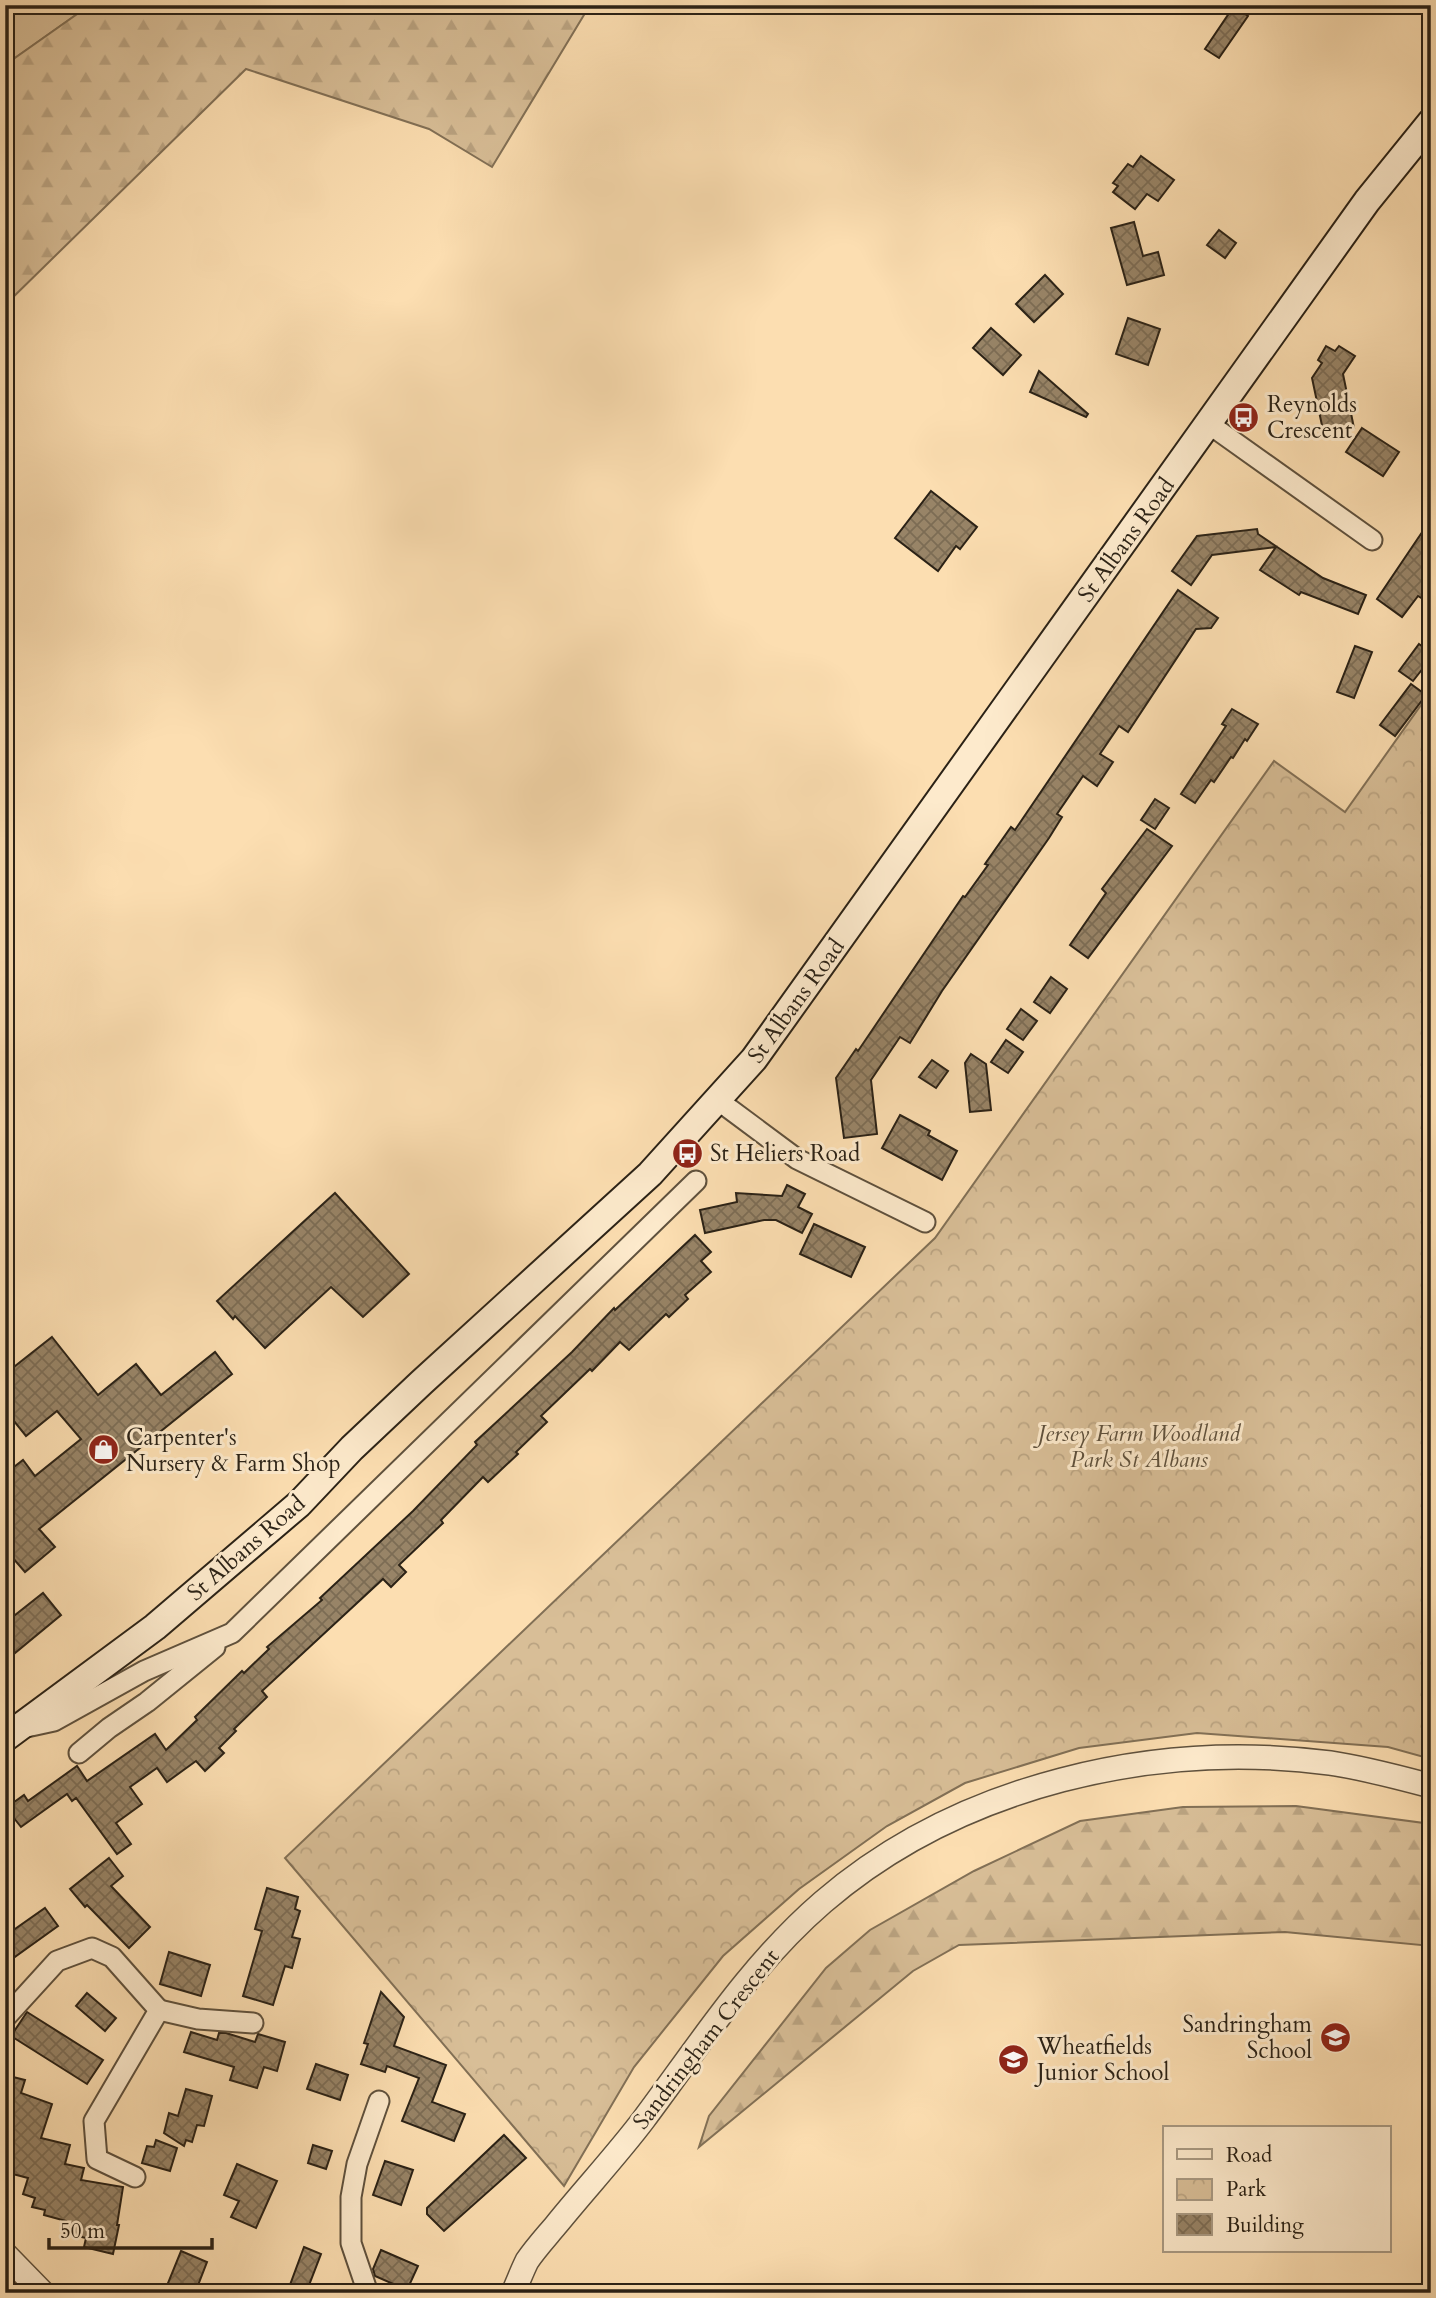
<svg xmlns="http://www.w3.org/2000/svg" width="1436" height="2298" font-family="Cardo,serif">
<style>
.grass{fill:#d8be97;stroke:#827056;stroke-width:2}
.forest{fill:url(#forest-firs);stroke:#827056;stroke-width:2}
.park{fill:url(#park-crowns);stroke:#827056;stroke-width:2}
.building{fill:url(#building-cross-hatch);stroke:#2b2216;stroke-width:2}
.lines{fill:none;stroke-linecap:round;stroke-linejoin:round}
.minor-casing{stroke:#5f513d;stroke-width:23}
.tertiary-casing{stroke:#5f513d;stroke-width:26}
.secondary-casing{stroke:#2b2216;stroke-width:30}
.minor{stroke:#fdeacc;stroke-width:19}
.tertiary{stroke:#fdeacc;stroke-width:23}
.secondary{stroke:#fdeacc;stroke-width:26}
.labels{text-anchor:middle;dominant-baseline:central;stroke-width:6;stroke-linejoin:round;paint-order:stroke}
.poi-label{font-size:23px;fill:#2b2216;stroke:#fdeacc;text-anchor:start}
.street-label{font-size:23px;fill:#2b2216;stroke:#fdeacc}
.park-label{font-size:23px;font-style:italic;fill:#5f513d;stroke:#fdeacc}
</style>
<defs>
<pattern id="forest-firs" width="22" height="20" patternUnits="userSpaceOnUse" patternTransform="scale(1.75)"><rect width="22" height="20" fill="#d8be97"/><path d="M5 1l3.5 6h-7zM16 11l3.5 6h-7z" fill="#baa381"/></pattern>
<pattern id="park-crowns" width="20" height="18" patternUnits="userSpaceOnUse" patternTransform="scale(1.75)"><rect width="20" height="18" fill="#d8be97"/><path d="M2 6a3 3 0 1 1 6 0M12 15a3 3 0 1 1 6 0" fill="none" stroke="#baa381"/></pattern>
<pattern id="building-cross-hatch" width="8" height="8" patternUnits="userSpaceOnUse" patternTransform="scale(1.75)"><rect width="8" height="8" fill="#988467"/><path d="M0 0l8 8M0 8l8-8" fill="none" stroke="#7c6c54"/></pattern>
</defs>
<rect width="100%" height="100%" fill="#fcdeb1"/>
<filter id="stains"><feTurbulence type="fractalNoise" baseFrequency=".00286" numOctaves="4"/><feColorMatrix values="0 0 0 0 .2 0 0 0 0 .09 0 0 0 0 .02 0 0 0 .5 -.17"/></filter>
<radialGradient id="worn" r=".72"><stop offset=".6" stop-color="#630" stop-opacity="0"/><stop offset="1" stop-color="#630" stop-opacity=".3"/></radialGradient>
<path class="grass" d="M 5,5 L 90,5 L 5,65 Z"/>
<g class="forest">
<path d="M 90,5 L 590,5 L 492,167 L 429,129 L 246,69 L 5,305 L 5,65 Z"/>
<path d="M 1296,1806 L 1431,1824 L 1431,1946 L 1285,1932 L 959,1945 L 913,1971 L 699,2147 L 709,2116 L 826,1968 L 870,1930 L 974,1871 L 1080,1821 L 1183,1807 Z"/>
</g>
<path class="park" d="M 1431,691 L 1431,1759 L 1388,1747 L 1197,1733 L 1079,1748 L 965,1783 L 887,1826 L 799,1889 L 723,1956 L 634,2067 L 564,2186 L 285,1858 L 935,1238 L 1274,761 L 1345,812 Z"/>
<g class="building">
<path d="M 1234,6 L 1248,16 L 1219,58 L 1205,49 Z"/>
<path d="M 1141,156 L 1174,180 L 1158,201 L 1147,194 L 1135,209 L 1113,192 L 1118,186 L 1113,183 L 1128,164 L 1133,167 Z"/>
<path d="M 1134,222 L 1143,256 L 1158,252 L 1164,275 L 1127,285 L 1111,228 Z"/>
<path d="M 1219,230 L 1236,243 L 1225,258 L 1207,245 Z"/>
<path d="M 1045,275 L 1063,294 L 1034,322 L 1016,304 Z"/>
<path d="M 1128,318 L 1160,329 L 1148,365 L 1116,354 Z"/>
<path d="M 991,328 L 1021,355 L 1003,375 L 973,348 Z"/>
<path d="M 1326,346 L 1335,351 L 1339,346 L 1355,356 L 1343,374 L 1354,428 L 1324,435 L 1312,378 L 1322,363 L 1318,360 Z"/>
<path d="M 1039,371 L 1088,414 L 1086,417 L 1030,392 Z"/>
<path d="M 1362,428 L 1399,452 L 1383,476 L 1346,452 Z"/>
<path d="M 931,491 L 977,527 L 960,549 L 956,546 L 938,571 L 895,538 Z"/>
<path d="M 1431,519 L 1431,604 L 1418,596 L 1402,617 L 1377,599 Z"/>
<path d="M 1257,529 L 1258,534 L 1323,578 L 1366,595 L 1358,614 L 1301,592 L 1299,595 L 1260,570 L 1276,547 L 1212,555 L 1191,585 L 1172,571 L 1197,536 Z"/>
<path d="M 1178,590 L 1218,618 L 1211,628 L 1196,629 L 1128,732 L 1119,726 L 1100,754 L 1113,762 L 1097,786 L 1083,776 L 1057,814 L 1062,817 L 1049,838 L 942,991 L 910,1043 L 900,1037 L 871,1080 L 877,1134 L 844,1138 L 836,1078 L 856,1049 L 858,1051 L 963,896 L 965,897 L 988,865 L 985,864 L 1011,827 L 1015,830 Z"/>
<path d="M 1419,644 L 1431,653 L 1431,658 L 1413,681 L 1399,671 Z"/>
<path d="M 1355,646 L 1372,652 L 1354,698 L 1337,692 Z"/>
<path d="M 1411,684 L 1426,695 L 1395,736 L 1380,725 Z"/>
<path d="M 1232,709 L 1258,724 L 1247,741 L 1245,739 L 1233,758 L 1231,757 L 1214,782 L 1211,780 L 1195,803 L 1181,794 L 1226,726 L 1222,724 Z"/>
<path d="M 1155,799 L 1169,808 L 1155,829 L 1141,820 Z"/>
<path d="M 1147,829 L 1172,846 L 1088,958 L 1070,945 L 1106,893 L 1102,889 Z"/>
<path d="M 1051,977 L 1067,989 L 1050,1013 L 1034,1002 Z"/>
<path d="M 1021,1009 L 1037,1021 L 1023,1040 L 1007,1029 Z"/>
<path d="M 1006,1040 L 1023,1052 L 1008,1073 L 991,1062 Z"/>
<path d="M 971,1054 L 986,1064 L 991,1110 L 970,1112 L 965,1063 Z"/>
<path d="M 932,1060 L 948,1071 L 936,1088 L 919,1077 Z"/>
<path d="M 900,1115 L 930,1131 L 928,1135 L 957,1151 L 942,1180 L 882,1148 Z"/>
<path d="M 787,1185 L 805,1194 L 798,1207 L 812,1214 L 802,1233 L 776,1220 L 764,1220 L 705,1233 L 700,1210 L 737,1202 L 736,1193 L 782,1196 Z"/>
<path d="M 335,1193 L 409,1274 L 363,1317 L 331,1287 L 265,1348 L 235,1316 L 233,1319 L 217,1301 Z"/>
<path d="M 814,1224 L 865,1247 L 851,1277 L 800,1254 Z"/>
<path d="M 695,1235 L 711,1252 L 701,1261 L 711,1272 L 685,1295 L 688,1299 L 669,1317 L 666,1314 L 629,1350 L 620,1342 L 592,1371 L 590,1369 L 541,1416 L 547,1422 L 516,1452 L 518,1454 L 488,1482 L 483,1477 L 441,1520 L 443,1523 L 399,1565 L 406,1572 L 391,1587 L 383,1579 L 262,1691 L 267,1697 L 234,1729 L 236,1731 L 219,1748 L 224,1753 L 205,1771 L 196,1761 L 167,1782 L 157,1768 L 130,1787 L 142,1804 L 116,1823 L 131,1844 L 117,1854 L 76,1798 L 72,1801 L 67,1794 L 21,1827 L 6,1808 L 24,1795 L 28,1801 L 77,1766 L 87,1781 L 155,1734 L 166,1750 L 197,1720 L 195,1717 L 242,1671 L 244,1673 L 269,1649 L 267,1647 L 322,1600 L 320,1598 L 413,1511 L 477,1445 L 475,1442 L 572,1352 L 614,1308 L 615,1310 Z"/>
<path d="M 52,1337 L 98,1395 L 136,1364 L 161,1395 L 215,1352 L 232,1374 L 39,1529 L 55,1547 L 25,1572 L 5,1549 L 5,1474 L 23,1460 L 35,1476 L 81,1439 L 57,1411 L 26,1436 L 5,1410 L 5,1374 Z"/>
<path d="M 43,1593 L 61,1615 L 15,1653 L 5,1641 L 5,1623 Z"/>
<path d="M 109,1858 L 123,1876 L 111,1886 L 150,1927 L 129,1948 L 87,1905 L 85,1907 L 70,1889 Z"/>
<path d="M 267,1888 L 298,1897 L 295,1909 L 300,1911 L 292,1937 L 300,1939 L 292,1968 L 285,1966 L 273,2005 L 243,1996 L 262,1931 L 255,1929 Z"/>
<path d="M 45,1908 L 58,1926 L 5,1964 L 5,1936 Z"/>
<path d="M 169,1952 L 210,1965 L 201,1996 L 160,1984 Z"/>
<path d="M 381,1992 L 404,2017 L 394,2046 L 446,2065 L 432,2102 L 465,2114 L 454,2141 L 402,2121 L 419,2078 L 387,2066 L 385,2072 L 361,2064 L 368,2044 L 364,2043 Z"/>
<path d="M 87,1993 L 116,2018 L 105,2031 L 76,2006 Z"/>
<path d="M 27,2012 L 103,2060 L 87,2084 L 11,2036 Z"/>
<path d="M 191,2032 L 217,2040 L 219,2033 L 226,2033 L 255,2042 L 258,2034 L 285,2042 L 277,2071 L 264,2067 L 257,2088 L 230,2080 L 234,2067 L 184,2052 Z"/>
<path d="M 316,2064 L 348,2075 L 340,2100 L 307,2089 Z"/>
<path d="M 5,2075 L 25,2080 L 21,2093 L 52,2104 L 41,2138 L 70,2145 L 65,2164 L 84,2168 L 81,2180 L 123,2187 L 117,2225 L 119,2225 L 113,2254 L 84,2247 L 86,2238 L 64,2233 L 66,2221 L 44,2215 L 45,2210 L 32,2207 L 35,2198 L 23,2194 L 28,2178 L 5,2172 Z"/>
<path d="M 186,2089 L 212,2096 L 204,2126 L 197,2125 L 192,2142 L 186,2140 L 184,2146 L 164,2133 L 169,2113 L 178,2116 Z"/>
<path d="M 504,2135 L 526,2158 L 444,2231 L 427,2214 L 427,2208 Z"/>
<path d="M 156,2140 L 177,2148 L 170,2171 L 142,2163 L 147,2146 L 154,2147 Z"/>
<path d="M 313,2145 L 332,2151 L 326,2169 L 308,2163 Z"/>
<path d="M 385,2161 L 413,2170 L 401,2205 L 373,2195 Z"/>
<path d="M 237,2164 L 277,2181 L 256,2228 L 231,2217 L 239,2201 L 224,2195 Z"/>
<path d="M 304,2247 L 321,2254 L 306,2293 L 287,2293 Z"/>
<path d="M 381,2250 L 418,2266 L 407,2290 L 375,2276 L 373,2269 Z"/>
<path d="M 181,2251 L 207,2262 L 195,2293 L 164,2293 Z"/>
</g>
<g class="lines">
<defs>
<g id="minor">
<path d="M 1209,424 L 1372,540"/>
<path d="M 719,1101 L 797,1159 L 925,1222"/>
<path d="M 22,1728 L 54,1721 L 144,1671 L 232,1633 L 696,1181"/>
<path d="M 79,1753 L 109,1728 L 147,1702 L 215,1647"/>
<path d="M 159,2010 L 198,2019 L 253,2023"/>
<path d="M 5,2018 L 57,1961 L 92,1948 L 112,1957 L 159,2010 L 94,2121 L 97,2159 L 135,2177"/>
<path d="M 368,2293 L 351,2243 L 351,2197 L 357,2164 L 379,2101"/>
</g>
<g id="tertiary">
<path d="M 5,2254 L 43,2293"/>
<path d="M 513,2293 C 518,2282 522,2271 527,2261 C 535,2249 546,2237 556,2225 C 585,2189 616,2156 644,2119 C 700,2044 751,1964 823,1902 C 959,1785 1154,1740 1330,1763 C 1364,1768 1397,1777 1431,1786"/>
</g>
<path id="secondary" d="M 5,1738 L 155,1627 L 299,1504 L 352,1448 L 422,1382 L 650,1174 L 754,1059 L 1367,201 L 1431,122"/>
</defs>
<use href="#minor" class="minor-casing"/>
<use href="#tertiary" class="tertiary-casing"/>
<use href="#secondary" class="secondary-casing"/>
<use href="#minor" class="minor"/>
<use href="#tertiary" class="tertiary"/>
<use href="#secondary" class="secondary"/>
</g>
<defs>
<symbol id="bus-disc" viewBox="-11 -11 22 22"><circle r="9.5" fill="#8f2418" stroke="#fdeacc"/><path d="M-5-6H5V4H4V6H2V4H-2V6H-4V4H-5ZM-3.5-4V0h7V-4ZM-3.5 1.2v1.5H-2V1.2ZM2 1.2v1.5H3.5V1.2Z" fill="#fff"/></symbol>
<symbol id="shop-disc" viewBox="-11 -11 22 22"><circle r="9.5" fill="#8f2418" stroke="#fdeacc"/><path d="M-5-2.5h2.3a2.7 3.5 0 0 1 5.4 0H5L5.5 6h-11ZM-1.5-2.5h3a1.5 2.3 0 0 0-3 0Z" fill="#fff"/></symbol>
<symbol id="school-disc" viewBox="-11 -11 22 22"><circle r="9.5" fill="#8f2418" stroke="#fdeacc"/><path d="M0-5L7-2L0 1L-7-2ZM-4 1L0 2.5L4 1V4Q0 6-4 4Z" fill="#fff"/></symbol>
</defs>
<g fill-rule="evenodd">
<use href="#bus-disc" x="1226" y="400" width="35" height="35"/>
<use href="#bus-disc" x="670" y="1136" width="35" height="35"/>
<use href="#shop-disc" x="86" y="1432" width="35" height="35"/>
<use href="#school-disc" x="1318" y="2020" width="35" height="35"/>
<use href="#school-disc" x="996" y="2042" width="35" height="35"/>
</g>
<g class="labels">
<g class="poi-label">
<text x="1267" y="404">Reynolds<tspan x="1267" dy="26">Crescent</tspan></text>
<text x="710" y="1153">St Heliers Road</text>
<text x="126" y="1437">Carpenter's<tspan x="126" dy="26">Nursery &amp; Farm Shop</tspan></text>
<text x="1312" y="2024" text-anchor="end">Sandringham<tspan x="1312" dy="26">School</tspan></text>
<text x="1037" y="2046">Wheatfields<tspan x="1037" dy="26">Junior School</tspan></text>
</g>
<g class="street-label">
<text transform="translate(1126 540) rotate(-54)">St Albans Road</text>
<text transform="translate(796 1001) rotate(-54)">St Albans Road</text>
<text transform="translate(246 1548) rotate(-41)">St Albans Road</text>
<text transform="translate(706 2039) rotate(-52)">Sandringham Crescent</text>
</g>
<g class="park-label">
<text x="1139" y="1433">Jersey Farm Woodland<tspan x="1139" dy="26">Park St Albans</tspan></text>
</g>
</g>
<rect width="1436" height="2298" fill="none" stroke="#fcdeb1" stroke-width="28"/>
<rect x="7" y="7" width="1422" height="2284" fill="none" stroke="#2b2216" stroke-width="3.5"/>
<rect x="14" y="14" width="1408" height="2270" fill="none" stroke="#2b2216" stroke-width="2"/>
<rect x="1163" y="2126" width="228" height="126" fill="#fdeacc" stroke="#a99a83" stroke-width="2"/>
<rect x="1177" y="2149" width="35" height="10" fill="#fdeacc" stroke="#a99a83" stroke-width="2"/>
<text x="1226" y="2162" font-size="21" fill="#2b2216">Road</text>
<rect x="1177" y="2179" width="35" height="21" fill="url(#park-crowns)" stroke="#a99a83" stroke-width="2"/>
<text x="1226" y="2196" font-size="21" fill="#2b2216">Park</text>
<rect x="1177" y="2214" width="35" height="21" fill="url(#building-cross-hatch)" stroke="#a99a83" stroke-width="2"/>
<text x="1226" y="2232" font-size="21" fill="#2b2216">Building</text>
<path d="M49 2238v10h163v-10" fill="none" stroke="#2b2216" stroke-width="3.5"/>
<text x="60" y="2238" font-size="21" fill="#2b2216" stroke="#fdeacc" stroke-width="5" paint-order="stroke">50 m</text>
<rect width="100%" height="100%" filter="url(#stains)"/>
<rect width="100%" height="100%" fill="url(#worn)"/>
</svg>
